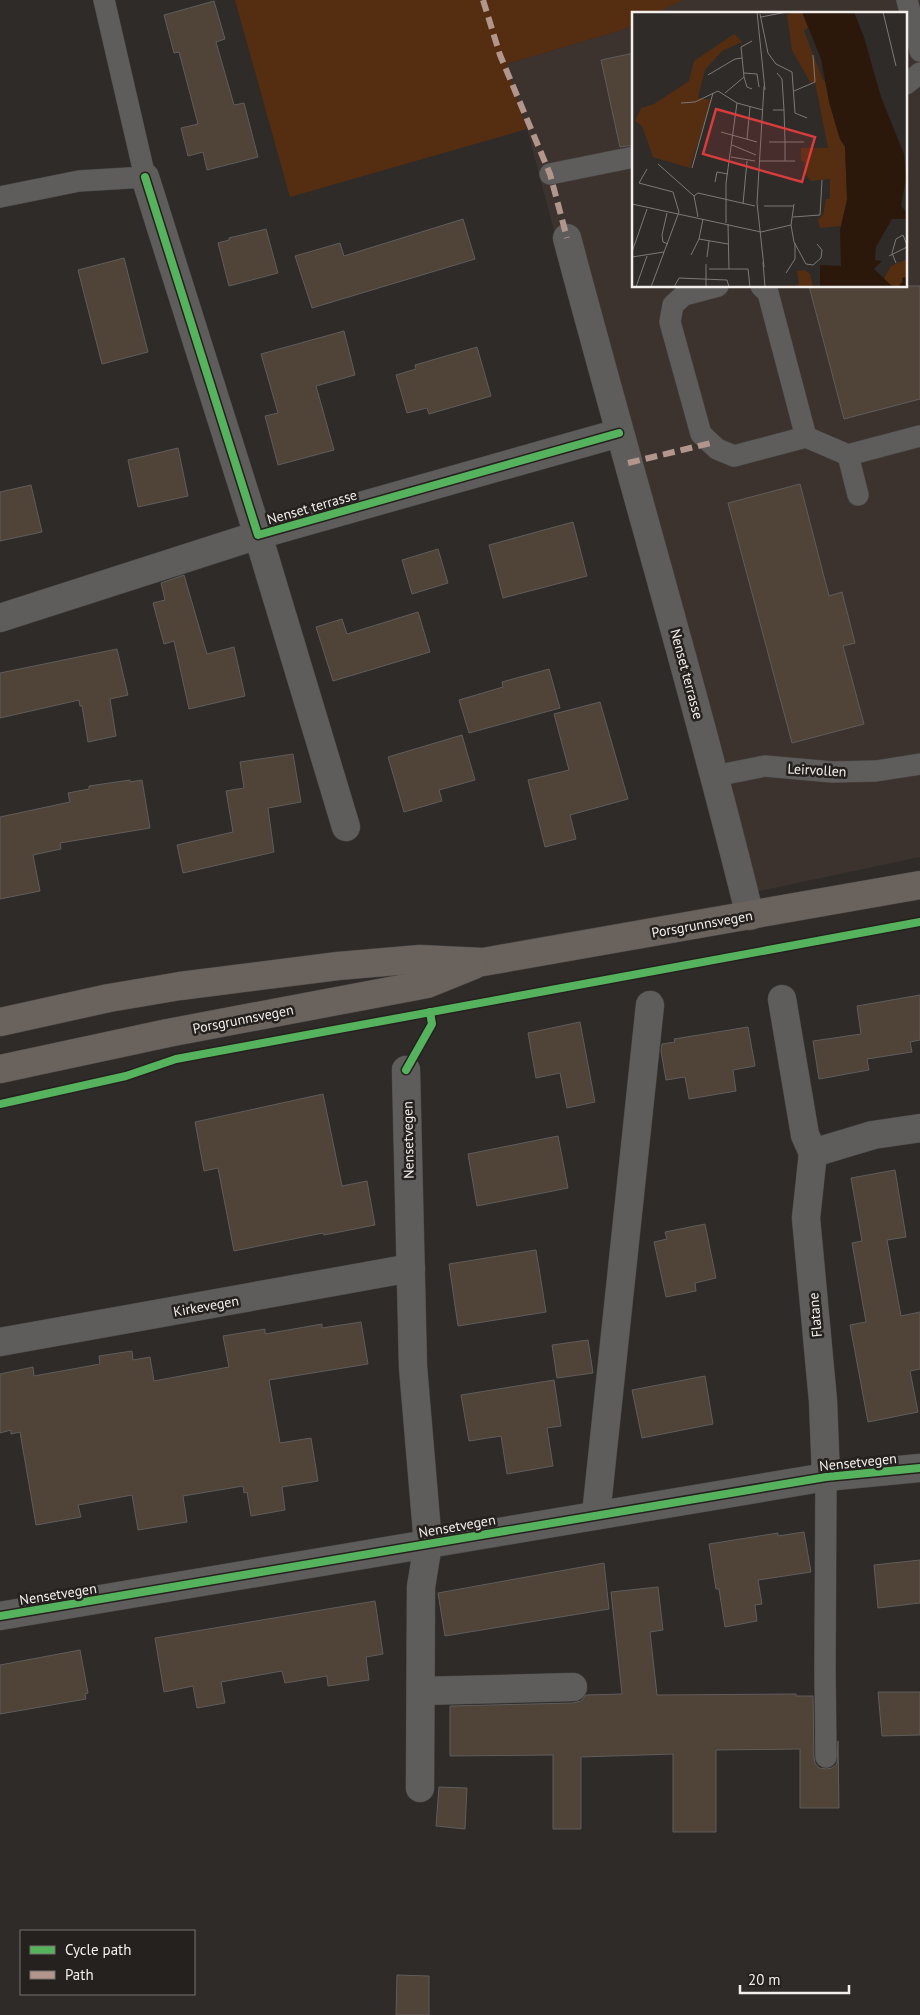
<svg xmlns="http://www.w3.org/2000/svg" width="920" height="2015" font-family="'PT Sans',sans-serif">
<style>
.built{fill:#3c332e}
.green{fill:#552e12}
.building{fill:#504338;stroke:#5f5d5c}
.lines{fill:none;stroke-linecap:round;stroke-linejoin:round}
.service-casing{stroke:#4a4847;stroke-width:22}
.minor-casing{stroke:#4a4847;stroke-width:29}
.trunk-casing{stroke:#4a4847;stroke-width:29}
.service{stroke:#5f5d5c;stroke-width:21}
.minor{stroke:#5f5d5c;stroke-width:28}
.trunk{stroke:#6a625c;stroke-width:28}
.quiet{stroke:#b2968c;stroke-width:6;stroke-dasharray:12 6;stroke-linecap:butt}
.cycleway-casing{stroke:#25211e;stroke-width:11}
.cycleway{stroke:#56b35d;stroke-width:8}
.labels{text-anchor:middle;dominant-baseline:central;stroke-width:5;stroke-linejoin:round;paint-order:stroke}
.street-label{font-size:14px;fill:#f2efed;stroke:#25211e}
.inset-road{fill:none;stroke:#7c7977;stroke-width:1}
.view{fill:#d93c3c;fill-opacity:0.15;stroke:#d93c3c;stroke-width:2.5}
.inset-edge{fill:none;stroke:#f2efed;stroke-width:2.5}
</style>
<rect width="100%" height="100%" fill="#2e2b29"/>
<path class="built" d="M 683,0 L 920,0 L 920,857 L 731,897 L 527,129 L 506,64 L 622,30 L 634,25 L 634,286 L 906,286 L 906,14 L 655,14 Z"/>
<path class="green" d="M 235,0 L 683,0 L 655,14 L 634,14 L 634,25 L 622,30 L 506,64 L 527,129 L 290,197 Z"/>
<g class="building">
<path d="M 214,1 L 225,39 L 216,42 L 234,105 L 244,103 L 258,157 L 207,170 L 203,152 L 188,156 L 181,128 L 198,124 L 179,52 L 174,53 L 164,15 Z"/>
<path d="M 634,53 L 634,145 L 620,147 L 601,60 Z"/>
<path d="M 463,219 L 475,259 L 312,308 L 295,256 L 340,243 L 344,256 Z"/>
<path d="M 266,229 L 278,273 L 229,286 L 218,243 L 229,240 L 229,238 Z"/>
<path d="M 124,258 L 148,352 L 102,364 L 78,270 Z"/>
<path d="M 809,286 L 920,286 L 920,399 L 844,419 Z"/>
<path d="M 344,331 L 355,375 L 316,386 L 334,450 L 278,465 L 265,416 L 278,413 L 261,354 Z"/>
<path d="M 477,347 L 491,396 L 429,414 L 427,408 L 407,413 L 396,375 L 416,369 L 415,365 Z"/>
<path d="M 178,448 L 188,496 L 138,507 L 128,460 Z"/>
<path d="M 800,484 L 829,596 L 842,592 L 855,643 L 843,646 L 864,724 L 792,743 L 728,503 Z"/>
<path d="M 31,485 L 42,532 L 0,541 L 0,492 Z"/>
<path d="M 573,522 L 587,576 L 503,598 L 489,545 Z"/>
<path d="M 438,549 L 448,583 L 412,594 L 402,560 Z"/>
<path d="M 184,575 L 207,654 L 234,647 L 245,696 L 189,709 L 174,641 L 164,644 L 153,603 L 165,600 L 161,583 Z"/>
<path d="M 418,612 L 430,652 L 333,681 L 316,627 L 342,619 L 347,634 Z"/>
<path d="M 117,649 L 128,695 L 110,699 L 116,736 L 88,742 L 82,706 L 80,706 L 79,700 L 0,718 L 0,673 Z"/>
<path d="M 549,669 L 560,708 L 469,733 L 459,700 L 503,687 L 502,682 Z"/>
<path d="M 600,702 L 628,799 L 570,815 L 576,839 L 545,847 L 528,780 L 569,770 L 554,714 Z"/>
<path d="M 462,735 L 475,780 L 439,790 L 442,801 L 404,812 L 388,757 Z"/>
<path d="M 293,754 L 301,802 L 268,808 L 274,852 L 183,873 L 177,845 L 233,832 L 226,791 L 244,788 L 240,762 Z"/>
<path d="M 130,780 L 130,782 L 142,780 L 150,828 L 60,843 L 61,849 L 33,855 L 40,891 L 0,899 L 0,817 L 70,802 L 68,793 L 89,789 L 89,786 Z"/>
<path d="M 920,995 L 920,1040 L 910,1042 L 912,1052 L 867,1059 L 869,1070 L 819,1079 L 813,1041 L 861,1034 L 857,1006 Z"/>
<path d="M 580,1022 L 595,1102 L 567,1108 L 560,1073 L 536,1078 L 528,1033 Z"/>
<path d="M 748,1027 L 755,1066 L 733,1070 L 736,1091 L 689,1099 L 685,1077 L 666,1080 L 661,1051 L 662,1044 L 675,1042 L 674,1039 Z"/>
<path d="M 323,1094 L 342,1186 L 367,1181 L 375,1225 L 324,1235 L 323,1233 L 234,1251 L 218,1168 L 204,1171 L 195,1122 Z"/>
<path d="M 558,1136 L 568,1188 L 477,1206 L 468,1154 Z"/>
<path d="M 895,1170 L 906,1237 L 887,1240 L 901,1316 L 920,1312 L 920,1369 L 910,1371 L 918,1412 L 868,1422 L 850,1325 L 866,1322 L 852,1243 L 862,1241 L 851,1178 Z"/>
<path d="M 705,1224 L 716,1278 L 695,1283 L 696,1291 L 666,1297 L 654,1242 L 667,1239 L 665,1232 Z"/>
<path d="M 536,1250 L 546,1312 L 458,1326 L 449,1264 Z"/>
<path d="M 361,1322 L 368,1364 L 269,1380 L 280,1443 L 311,1438 L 318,1481 L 282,1487 L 285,1510 L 251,1516 L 247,1492 L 244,1493 L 243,1486 L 183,1496 L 187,1522 L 138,1530 L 132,1495 L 78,1505 L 81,1517 L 36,1525 L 20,1432 L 11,1434 L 11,1430 L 0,1433 L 0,1374 L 33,1367 L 34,1376 L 100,1364 L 99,1356 L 132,1351 L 133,1360 L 150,1357 L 154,1381 L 229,1367 L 223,1336 L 265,1329 L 265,1334 L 322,1324 L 322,1328 Z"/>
<path d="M 588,1340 L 593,1373 L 557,1378 L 552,1345 Z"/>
<path d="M 705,1376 L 713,1424 L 642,1438 L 632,1390 Z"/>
<path d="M 554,1380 L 561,1426 L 547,1428 L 553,1466 L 507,1474 L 501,1436 L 469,1441 L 461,1395 Z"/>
<path d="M 804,1532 L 811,1572 L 758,1580 L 762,1604 L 755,1605 L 757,1621 L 725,1627 L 719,1589 L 716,1589 L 709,1544 L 778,1533 L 778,1536 Z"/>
<path d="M 920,1560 L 920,1603 L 878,1608 L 874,1565 Z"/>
<path d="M 604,1563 L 609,1609 L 445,1636 L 438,1593 Z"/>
<path d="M 658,1587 L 663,1630 L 650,1632 L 657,1695 L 796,1694 L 796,1696 L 813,1696 L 814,1757 L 815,1763 L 819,1768 L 827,1769 L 832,1768 L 837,1764 L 838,1741 L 839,1808 L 800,1808 L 800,1749 L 716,1750 L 716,1832 L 673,1832 L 673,1754 L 581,1757 L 581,1829 L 553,1829 L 553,1755 L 450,1756 L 450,1706 L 573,1703 L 581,1701 L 586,1695 L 622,1694 L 611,1592 Z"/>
<path d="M 375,1601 L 383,1654 L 366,1657 L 369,1680 L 328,1686 L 327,1676 L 285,1683 L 282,1671 L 221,1682 L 225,1703 L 197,1708 L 193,1686 L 164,1692 L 155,1638 Z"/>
<path d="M 80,1650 L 88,1693 L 85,1694 L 86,1699 L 0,1714 L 0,1665 Z"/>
<path d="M 878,1692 L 920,1692 L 920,1735 L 882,1736 Z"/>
<path d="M 439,1787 L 467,1788 L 465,1829 L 436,1826 Z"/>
<path d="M 397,1975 L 429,1976 L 429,2015 L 396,2015 Z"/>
</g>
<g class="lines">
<defs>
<g id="service">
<path d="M 907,0 L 920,51"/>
<path d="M 906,84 L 920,73"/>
<path d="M 550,174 L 634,157"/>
<path d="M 0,197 L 79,181 L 145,177 L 104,0"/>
<path d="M 718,286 L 684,295 L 673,305 L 670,322 L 701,434 L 717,449 L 734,456 L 806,437 L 848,455"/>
<path d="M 761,286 L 768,293 L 806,437"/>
<path d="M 858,495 L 848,455 L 920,436"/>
<path d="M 715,776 L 765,766 L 832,772 L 876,771 L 920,764"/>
<path d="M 826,1757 L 825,1671 L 826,1477"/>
</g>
<g id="minor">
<path d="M 145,177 L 258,535 L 619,433"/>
<path d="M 567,238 C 627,464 694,689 750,916"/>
<path d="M 0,618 L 258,535 L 346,827"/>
<path d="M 782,999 L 805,1135 L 813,1153 L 806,1218 L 823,1401 L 826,1477"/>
<path d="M 406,1070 L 413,1367 L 428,1544 L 421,1587 L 420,1788"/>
<path d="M 813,1153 L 873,1135 L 920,1128"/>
<path d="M 0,1342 L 411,1268"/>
<path d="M 596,1515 L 650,1005"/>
<path d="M 0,1616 L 826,1477 L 920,1468"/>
<path d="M 421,1691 L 573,1687"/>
</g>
<g id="trunk">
<path d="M 0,1022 L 109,998 L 180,986 L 338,966 L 420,959 L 483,962 L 920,885"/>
<path d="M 0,1069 L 168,1033 L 427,984 L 474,965"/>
</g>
</defs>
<use href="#service" class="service-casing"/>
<use href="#minor" class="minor-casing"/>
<use href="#trunk" class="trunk-casing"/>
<use href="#service" class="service"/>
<use href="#minor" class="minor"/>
<use href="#trunk" class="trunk"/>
<g class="quiet">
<path d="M 483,0 L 500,55 L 550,174 L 567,238"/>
<path d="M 628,463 L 711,443"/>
</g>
<defs>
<g id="cycleway">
<path d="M 145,177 L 258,535 L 619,433"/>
<path d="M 406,1070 L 432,1024 L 430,1012"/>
<path d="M 0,1104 L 126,1076 L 176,1059 L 920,922"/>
<path d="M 0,1616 L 826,1477 L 920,1468"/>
</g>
</defs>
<use href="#cycleway" class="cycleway-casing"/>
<use href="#cycleway" class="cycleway"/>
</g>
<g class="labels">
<g class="street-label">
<text transform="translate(312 507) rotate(-16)">Nenset terrasse</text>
<text transform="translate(687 674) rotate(75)">Nenset terrasse</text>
<text transform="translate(817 770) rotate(3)">Leirvollen</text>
<text transform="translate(702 924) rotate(-10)">Porsgrunnsvegen</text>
<text transform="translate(243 1019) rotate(-11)">Porsgrunnsvegen</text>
<text transform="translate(408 1140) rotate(-91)">Nensetvegen</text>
<text transform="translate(206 1306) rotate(-10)">Kirkevegen</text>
<text transform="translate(815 1315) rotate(-95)">Flatane</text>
<text transform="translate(858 1462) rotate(-6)">Nensetvegen</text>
<text transform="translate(457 1526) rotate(-10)">Nensetvegen</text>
<text transform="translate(58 1594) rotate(-9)">Nensetvegen</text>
</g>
</g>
<g transform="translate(632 12)">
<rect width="275" height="275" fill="#2e2b29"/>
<path d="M 161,0 L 170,0 L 176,15 L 172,19 L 191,68 L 195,70 L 197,90 L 208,127 L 213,135 L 215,188 L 209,214 L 188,216 L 186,208 L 191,203 L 194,187 L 198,187 L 198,167 L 179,169 L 174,163 L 172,149 L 169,149 L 169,136 L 196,136 L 183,70 L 178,70 L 160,38 L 155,3 ZM 102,22 L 110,30 L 90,39 L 73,58 L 66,86 L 80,88 L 58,156 L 21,145 L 10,114 L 3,109 L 9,96 L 22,92 L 57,69 L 62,49 ZM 275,247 L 275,265 L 270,266 L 270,272 L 266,275 L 256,272 L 252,266 L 259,254 ZM 173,258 L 178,262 L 181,275 L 159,275 L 167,272 L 165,259 Z" fill="#552e12"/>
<path d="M 170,0 L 222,0 L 232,25 L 249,85 L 272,142 L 274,166 L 269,194 L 275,201 L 275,207 L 260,207 L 244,235 L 243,248 L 250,249 L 242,257 L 260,274 L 266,275 L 271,269 L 270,266 L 275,265 L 275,275 L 188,275 L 188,253 L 209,254 L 208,218 L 215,188 L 213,135 L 208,127 L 197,90 L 189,47 Z" fill="#2c180a"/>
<path class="inset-road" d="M 125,0 L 133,78M 251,0 L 264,54M 128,2 L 136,41 L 144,52 L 160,60 L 163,101 L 175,106M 129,5 L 155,0M 112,61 L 125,62 L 127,75M 145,61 L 150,67 L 152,98M 76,63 L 103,47 L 110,46M 112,65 L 115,75 L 120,77M 162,79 L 183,70 L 181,43M 93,81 L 112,65 L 109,35 L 120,29M 49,91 L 63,90 L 86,79 L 105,91 L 131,98M 89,120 L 125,130M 115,127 L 118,95M 137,130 L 153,130 L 152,98 L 141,98M 100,133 L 124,143M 99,145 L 123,149M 128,149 L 163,149M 153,149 L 153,130 L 172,130M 26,152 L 62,184M 60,156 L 81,81M 15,157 L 7,171 L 41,180 L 47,200 L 19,275M 83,170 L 85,160 L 96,162M 62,184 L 66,181 L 123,194M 62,184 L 66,205M 0,192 L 129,220 L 159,213 L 162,192M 111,192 L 115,149M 132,194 L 161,194M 35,201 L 30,223 L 31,230 L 36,232M 161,205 L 188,203 L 190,168M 71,207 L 67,227 L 96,232M 94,211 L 94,171 L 105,91M 96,212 L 97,257 L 116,257 L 118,275M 159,213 L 162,230 L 174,252 L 181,253 L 189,246 L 190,238 L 185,232M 0,240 L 15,197M 59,243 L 67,227M 257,244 L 275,235M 0,245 L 32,240M 75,245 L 77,229M 131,250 L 133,275M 264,251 L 260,241 L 264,227 L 271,223 L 275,233M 74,252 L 74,275M 132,255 L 125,191 L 132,74M 77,257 L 97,257M 154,261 L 163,247 L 163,231M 4,275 L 15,244M 42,275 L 47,266 L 95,268 L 97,275"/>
<path class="view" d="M 84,97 L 183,125 L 170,170 L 71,142 Z"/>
<rect width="275" height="275" class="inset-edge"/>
</g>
<rect x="20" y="1930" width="175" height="65" fill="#25211e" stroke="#777371"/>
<rect x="30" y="1946" width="25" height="8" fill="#56b35d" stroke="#777371"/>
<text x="65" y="1955" font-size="15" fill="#f2efed">Cycle path</text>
<rect x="30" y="1971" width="25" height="8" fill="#b2968c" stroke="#777371"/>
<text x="65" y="1980" font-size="15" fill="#f2efed">Path</text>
<path d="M740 1985v8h109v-8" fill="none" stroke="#f2efed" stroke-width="2.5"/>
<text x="748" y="1985" font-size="15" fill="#f2efed" stroke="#25211e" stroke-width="4" paint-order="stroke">20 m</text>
</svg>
